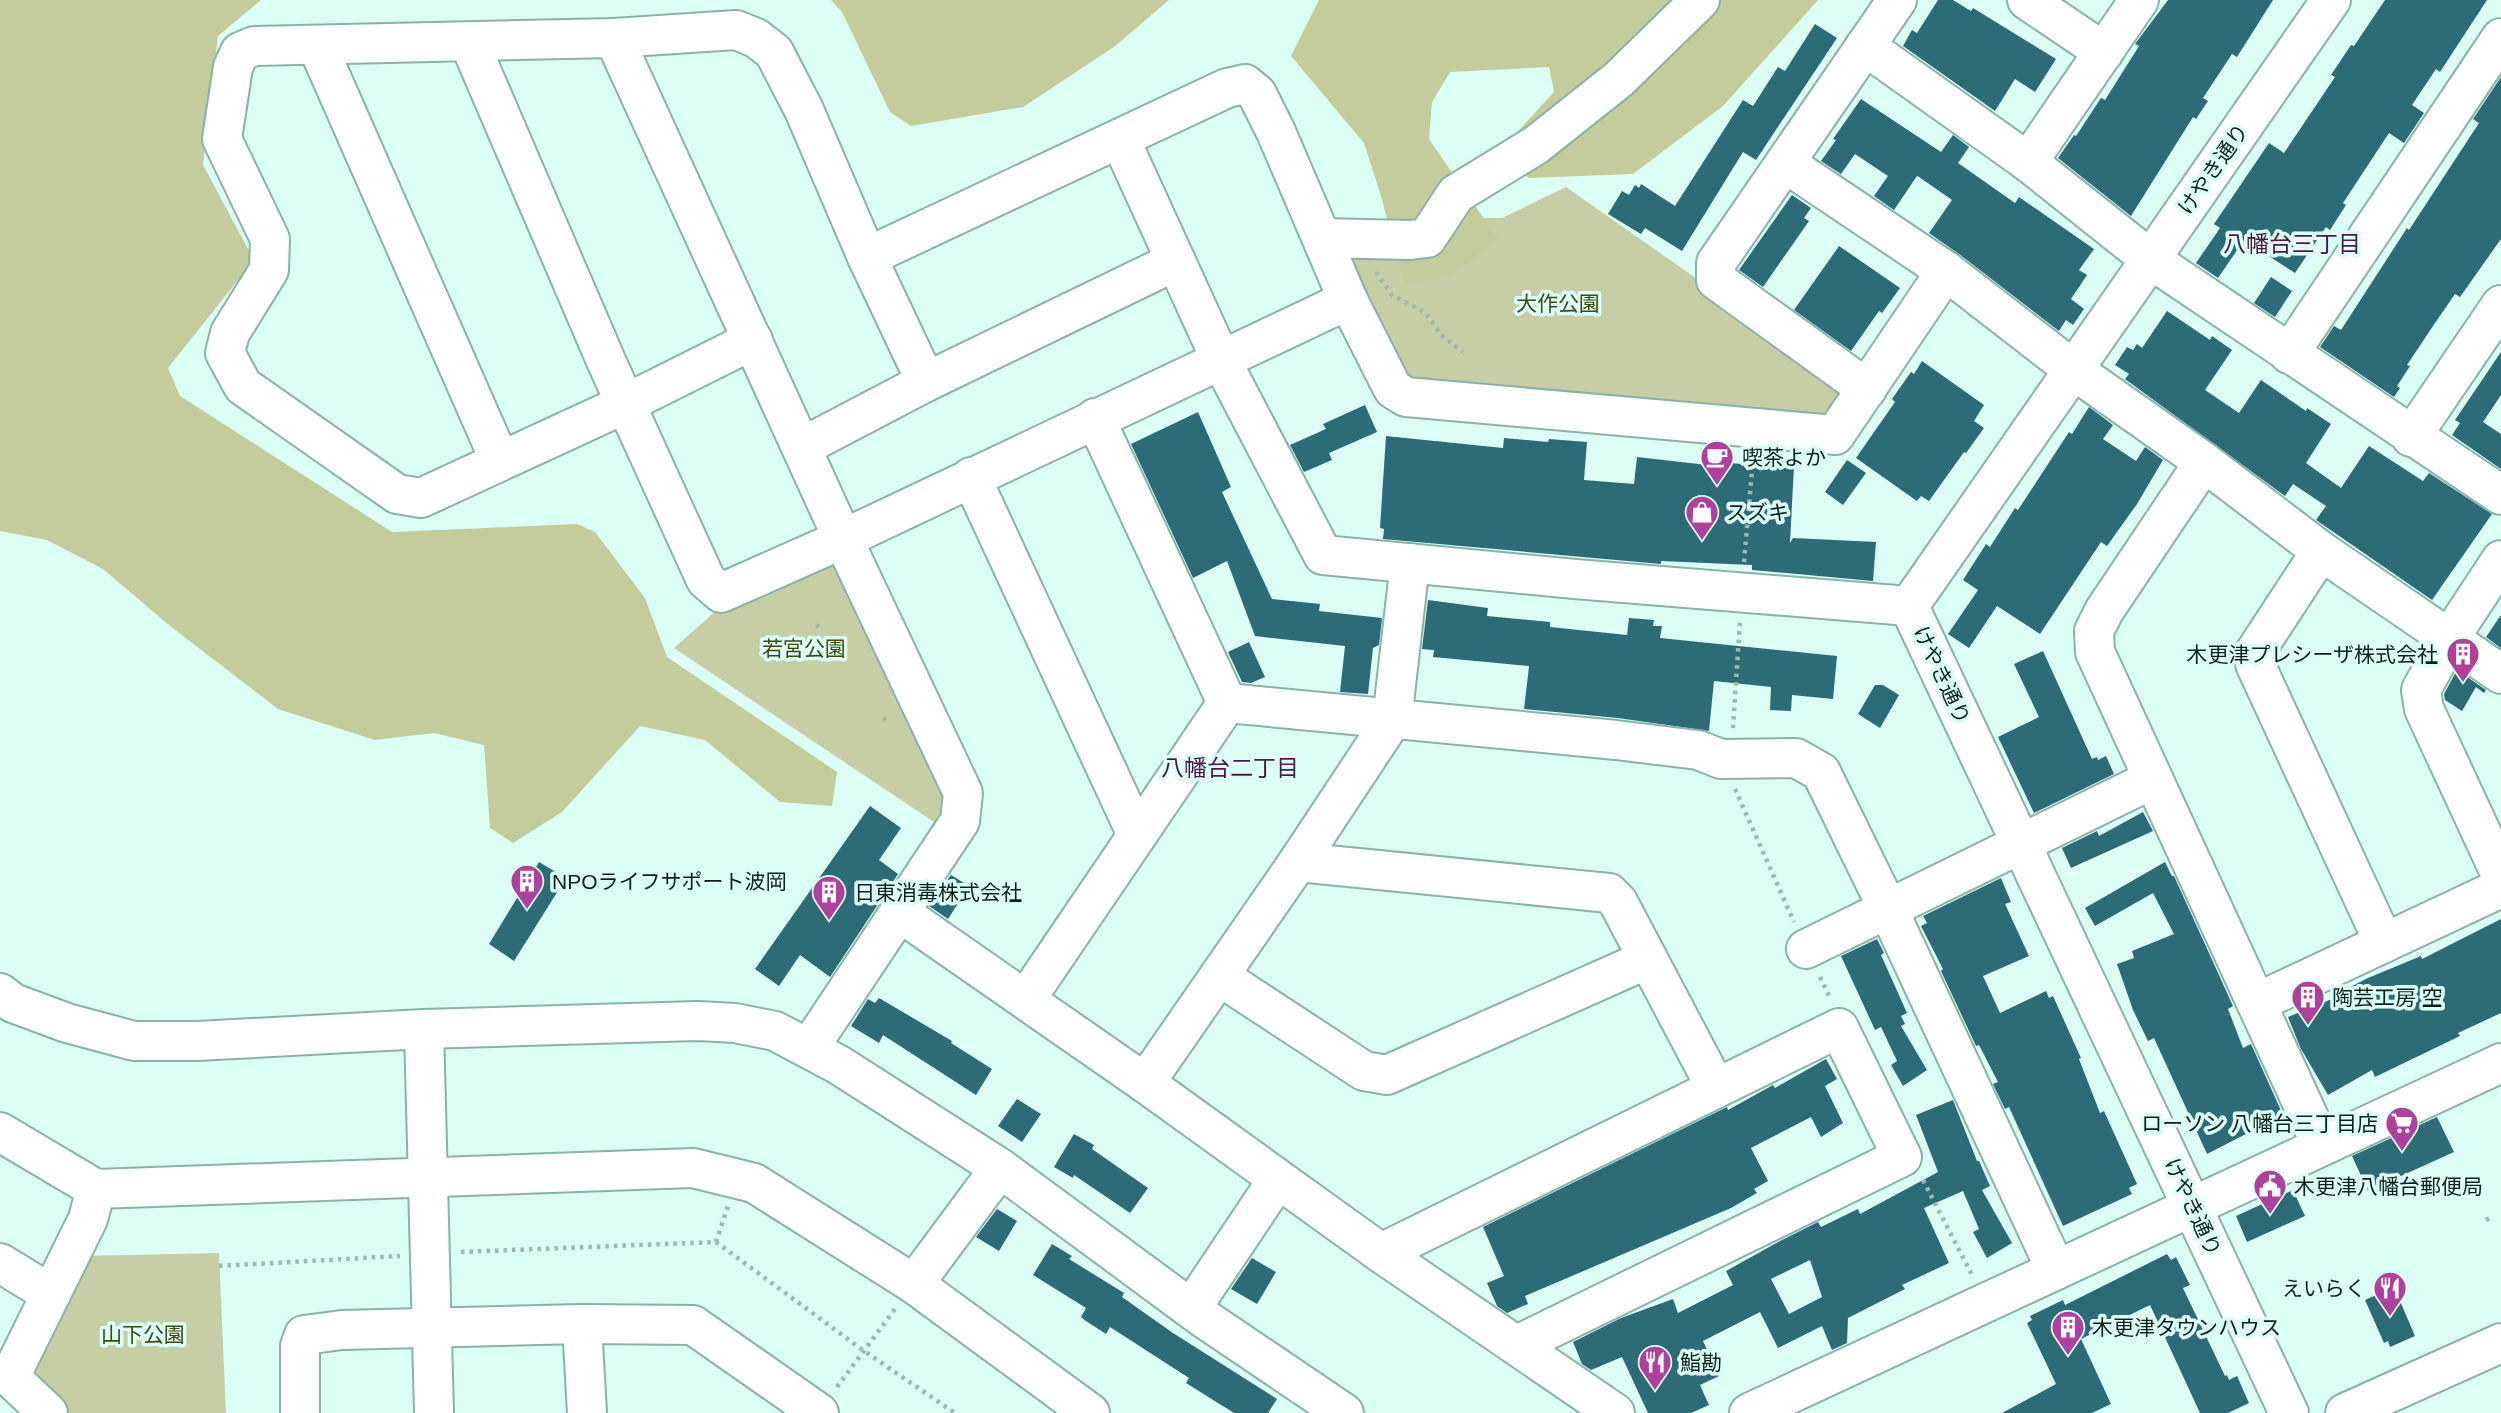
<svg xmlns="http://www.w3.org/2000/svg" width="2501" height="1413" font-family="Arial,'Noto Sans JP',sans-serif">
<style>
.green{fill:#c7cea5}
.forest{fill:#c4cc9b}
.building{fill:#2d6c76;fill-rule:evenodd}
.lines{fill:none;stroke-linecap:round;stroke-linejoin:round}
.minor-casing{stroke:#89b3a9;stroke-width:42}
.path{stroke:#9cb9b2;stroke-width:4.5;stroke-dasharray:3.5 5;stroke-linecap:butt}
.minor{stroke:#fff;stroke-width:38}
.labels{text-anchor:middle;dominant-baseline:central;stroke-width:7;stroke-linejoin:round;paint-order:stroke}
.street-label{font-size:21px;fill:#0f201c;stroke:#dbfef5}
.park-label{font-size:21px;fill:#424710;stroke:#dbfef5}
.poi-label{font-size:21px;fill:#0f201c;stroke:#dbfef5;text-anchor:start}
.neighbourhood-label{font-size:23px;fill:#4e1945;stroke:#dbfef5}
</style>
<rect width="100%" height="100%" fill="#dbfef5"/>
<g class="green">
<path d="M 1566,187 L 1841,380 L 1843,402 L 1835,418 L 1409,393 L 1337,254 L 1480,218 L 1502,218 Z"/>
<path d="M 830,559 L 845,568 L 949,794 L 940,826 L 674,648 L 717,610 Z"/>
<path d="M 219,1253 L 226,1413 L 65,1413 L 32,1384 L 31,1366 L 81,1256 Z"/>
</g>
<g class="forest">
<path d="M 0,0 L 261,0 L 218,36 L 203,165 L 254,260 L 168,368 L 180,396 L 392,532 L 577,524 L 595,532 L 645,598 L 667,657 L 837,772 L 832,806 L 780,802 L 705,740 L 640,726 L 562,812 L 513,843 L 490,828 L 484,745 L 434,733 L 375,740 L 278,709 L 170,626 L 103,569 L 47,540 L 0,531 Z"/>
<path d="M 831,0 L 1169,0 L 1114,47 L 1023,107 L 911,126 L 890,112 L 842,12 Z"/>
<path d="M 1319,0 L 1818,0 L 1723,106 L 1633,174 L 1528,178 L 1509,141 L 1554,92 L 1549,67 L 1450,72 L 1432,102 L 1429,139 L 1498,239 L 1453,275 L 1405,286 L 1381,196 L 1364,143 L 1291,56 Z"/>
</g>
<g class="building">
<path d="M 1938,0 L 1953,0 L 1971,11 L 1973,8 L 2056,59 L 2035,92 L 2015,79 L 1995,111 L 1903,46 L 1912,30 L 1917,33 Z"/>
<path d="M 2168,0 L 2273,0 L 2237,57 L 2232,54 L 2203,98 L 2208,101 L 2196,119 L 2193,117 L 2131,216 L 2058,158 L 2074,135 L 2076,136 L 2101,98 L 2105,100 L 2139,46 L 2135,44 Z"/>
<path d="M 2385,0 L 2487,0 L 2440,72 L 2436,69 L 2412,105 L 2424,113 L 2404,143 L 2389,133 L 2343,203 L 2346,205 L 2330,230 L 2326,227 L 2295,273 L 2244,240 L 2218,278 L 2196,263 L 2220,228 L 2214,224 L 2269,143 L 2284,153 L 2335,77 L 2331,75 L 2351,45 L 2354,46 Z"/>
<path d="M 1815,24 L 1837,38 L 1756,160 L 1743,152 L 1682,251 L 1645,228 L 1641,234 L 1608,214 L 1622,191 L 1629,195 L 1635,185 L 1639,188 L 1641,184 L 1675,206 L 1743,100 L 1753,106 L 1778,67 L 1785,71 Z"/>
<path d="M 2501,77 L 2501,239 L 2460,297 L 2455,294 L 2435,323 L 2407,365 L 2410,366 L 2397,386 L 2400,388 L 2394,397 L 2320,347 L 2334,326 L 2341,330 L 2407,228 L 2409,230 L 2479,123 L 2473,119 Z"/>
<path d="M 1861,99 L 1941,152 L 1953,135 L 1969,147 L 1958,163 L 2015,203 L 2019,197 L 2094,249 L 2079,270 L 2087,275 L 2071,299 L 2084,309 L 2073,325 L 2066,320 L 2059,331 L 1959,254 L 1929,233 L 1952,200 L 1919,177 L 1917,176 L 1894,210 L 1874,196 L 1888,176 L 1855,154 L 1841,174 L 1821,161 L 1836,140 L 1833,139 Z"/>
<path d="M 1792,195 L 1811,208 L 1804,218 L 1809,221 L 1763,287 L 1739,270 Z"/>
<path d="M 1839,246 L 1900,288 L 1882,313 L 1879,311 L 1851,351 L 1794,310 Z"/>
<path d="M 2271,277 L 2292,291 L 2275,317 L 2254,303 Z"/>
<path d="M 2167,311 L 2210,340 L 2212,336 L 2232,350 L 2205,390 L 2239,413 L 2261,380 L 2306,411 L 2307,408 L 2331,424 L 2306,463 L 2341,488 L 2369,446 L 2423,481 L 2429,473 L 2492,514 L 2432,600 L 2316,520 L 2326,506 L 2293,484 L 2285,496 L 2125,379 L 2129,374 L 2115,365 L 2127,347 L 2133,350 L 2137,344 L 2142,348 Z"/>
<path d="M 2501,352 L 2501,395 L 2483,422 L 2501,434 L 2501,469 L 2452,435 L 2460,423 L 2455,420 Z"/>
<path d="M 1922,361 L 1984,405 L 1974,421 L 1984,428 L 1966,453 L 1964,452 L 1929,501 L 1921,496 L 1917,501 L 1856,458 L 1895,402 L 1892,399 L 1911,372 L 1914,374 Z"/>
<path d="M 1365,405 L 1377,432 L 1329,453 L 1332,460 L 1304,472 L 1290,445 L 1326,429 L 1323,424 Z"/>
<path d="M 2089,407 L 2113,425 L 2103,439 L 2136,461 L 2145,447 L 2163,460 L 2137,504 L 2107,546 L 2101,542 L 2040,634 L 1997,606 L 1969,648 L 1948,634 L 1978,590 L 1963,580 L 1986,544 L 1990,547 L 2015,508 L 2018,510 L 2069,432 L 2072,434 Z"/>
<path d="M 1198,412 L 1231,487 L 1222,492 L 1272,599 L 1320,604 L 1319,611 L 1382,618 L 1379,645 L 1373,648 L 1368,694 L 1340,692 L 1345,646 L 1255,636 L 1227,561 L 1193,578 L 1131,444 Z"/>
<path d="M 1386,436 L 1503,448 L 1504,438 L 1548,442 L 1549,439 L 1587,442 L 1584,480 L 1634,484 L 1637,457 L 1725,467 L 1725,463 L 1794,466 L 1790,543 L 1793,538 L 1876,542 L 1873,581 L 1752,570 L 1752,565 L 1661,561 L 1661,564 L 1383,539 L 1384,529 L 1380,528 Z"/>
<path d="M 1847,460 L 1866,473 L 1843,505 L 1825,492 Z"/>
<path d="M 1428,600 L 1488,608 L 1487,616 L 1550,622 L 1550,627 L 1627,635 L 1629,618 L 1654,620 L 1653,626 L 1662,626 L 1660,638 L 1837,656 L 1833,699 L 1792,695 L 1791,711 L 1770,710 L 1771,687 L 1714,681 L 1709,731 L 1618,718 L 1524,709 L 1529,666 L 1433,657 L 1434,650 L 1422,649 Z"/>
<path d="M 2501,615 L 2501,648 L 2486,637 Z"/>
<path d="M 1249,642 L 1265,677 L 1251,683 L 1242,682 L 1228,652 Z"/>
<path d="M 2043,651 L 2092,759 L 2097,757 L 2098,760 L 2106,756 L 2114,774 L 2034,813 L 1998,737 L 2039,717 L 2014,664 Z"/>
<path d="M 2457,670 L 2486,690 L 2484,693 L 2476,687 L 2462,711 L 2445,700 L 2444,694 Z"/>
<path d="M 1875,685 L 1883,685 L 1899,695 L 1880,728 L 1858,714 Z"/>
<path d="M 870,806 L 901,828 L 879,860 L 898,874 L 830,977 L 800,955 L 779,986 L 755,969 Z"/>
<path d="M 2143,812 L 2153,831 L 2071,868 L 2062,848 L 2097,831 L 2099,836 Z"/>
<path d="M 539,862 L 566,878 L 514,961 L 489,944 Z"/>
<path d="M 2165,862 L 2172,876 L 2174,876 L 2233,1006 L 2228,1009 L 2243,1048 L 2251,1044 L 2283,1115 L 2207,1154 L 2154,1038 L 2148,1041 L 2133,1010 L 2117,964 L 2134,958 L 2132,951 L 2174,934 L 2153,893 L 2095,926 L 2085,908 Z"/>
<path d="M 951,875 L 969,886 L 948,919 L 929,906 Z"/>
<path d="M 2001,878 L 2011,902 L 2005,904 L 2029,956 L 1983,976 L 2000,1013 L 2046,991 L 2049,998 L 2053,996 L 2081,1058 L 2079,1059 L 2100,1113 L 2104,1111 L 2137,1184 L 2129,1188 L 2132,1194 L 2063,1226 L 2009,1107 L 2005,1109 L 1993,1084 L 1998,1082 L 1979,1045 L 1976,1046 L 1941,971 L 1943,969 L 1921,926 L 1927,923 L 1923,916 Z"/>
<path d="M 2501,919 L 2501,1013 L 2458,1033 L 2460,1036 L 2375,1077 L 2372,1070 L 2328,1095 L 2301,1049 L 2288,1017 L 2344,994 L 2342,991 L 2368,978 L 2421,956 L 2422,959 Z"/>
<path d="M 1877,939 L 1884,953 L 1881,955 L 1907,1013 L 1901,1016 L 1905,1024 L 1901,1026 L 1927,1070 L 1903,1086 L 1891,1065 L 1897,1061 L 1881,1027 L 1875,1030 L 1841,956 Z"/>
<path d="M 879,998 L 952,1041 L 951,1043 L 992,1069 L 976,1095 L 883,1035 L 879,1043 L 851,1026 L 868,999 L 875,1003 Z"/>
<path d="M 1826,1059 L 1837,1079 L 1825,1086 L 1843,1123 L 1821,1137 L 1811,1117 L 1751,1148 L 1768,1181 L 1754,1189 L 1757,1193 L 1731,1208 L 1525,1296 L 1528,1304 L 1507,1313 L 1497,1306 L 1487,1283 L 1504,1276 L 1483,1227 L 1727,1107 L 1728,1110 L 1773,1085 L 1775,1088 Z"/>
<path d="M 1017,1099 L 1041,1114 L 1022,1142 L 998,1126 Z"/>
<path d="M 1953,1100 L 1977,1161 L 1979,1161 L 1990,1186 L 1982,1190 L 2012,1243 L 1987,1258 L 1973,1232 L 1979,1229 L 1963,1191 L 1924,1208 L 1949,1263 L 1902,1285 L 1905,1289 L 1848,1318 L 1847,1343 L 1832,1350 L 1822,1326 L 1778,1348 L 1760,1312 L 1703,1341 L 1719,1376 L 1700,1385 L 1709,1405 L 1691,1413 L 1648,1413 L 1622,1357 L 1591,1370 L 1582,1364 L 1573,1342 L 1621,1318 L 1673,1299 L 1678,1313 L 1733,1285 L 1726,1271 L 1780,1241 L 1818,1222 L 1821,1227 L 1858,1209 L 1860,1214 L 1938,1172 L 1916,1115 ZM 1810,1260 L 1822,1297 L 1789,1314 L 1771,1279 Z"/>
<path d="M 2437,1117 L 2454,1152 L 2368,1191 L 2352,1156 Z"/>
<path d="M 1074,1134 L 1094,1145 L 1092,1149 L 1148,1188 L 1130,1213 L 1074,1175 L 1073,1178 L 1054,1167 Z"/>
<path d="M 2293,1190 L 2305,1216 L 2247,1242 L 2236,1216 Z"/>
<path d="M 997,1209 L 1017,1221 L 999,1251 L 976,1237 Z"/>
<path d="M 1052,1244 L 1072,1256 L 1069,1259 L 1124,1293 L 1122,1297 L 1173,1333 L 1277,1399 L 1268,1413 L 1234,1413 L 1186,1383 L 1189,1378 L 1110,1327 L 1106,1334 L 1086,1321 L 1081,1317 L 1086,1308 L 1033,1275 Z"/>
<path d="M 2167,1254 L 2171,1260 L 2176,1257 L 2190,1285 L 2183,1288 L 2225,1376 L 2227,1375 L 2229,1380 L 2237,1376 L 2249,1403 L 2228,1413 L 2200,1413 L 2150,1305 L 2081,1339 L 2111,1404 L 2092,1413 L 2002,1413 L 2056,1384 L 2027,1323 L 2032,1320 L 2030,1316 L 2063,1300 L 2065,1305 Z"/>
<path d="M 1252,1258 L 1276,1272 L 1257,1304 L 1231,1289 Z"/>
<path d="M 2394,1287 L 2415,1336 L 2390,1347 L 2388,1341 L 2384,1343 L 2365,1300 Z"/>
</g>
<g class="lines">
<defs>
<g id="minor">
<path d="M 2027,0 L 2104,52"/>
<path d="M 614,38 L 843,539 L 963,793 L 960,821 L 809,1048"/>
<path d="M 469,42 L 607,363 L 706,580 L 721,593 L 843,539 L 1348,300"/>
<path d="M 317,45 L 500,461"/>
<path d="M 1865,46 L 2028,162 L 2150,259 L 2501,495"/>
<path d="M 1120,139 L 1221,360 L 1323,555 L 1575,579 L 1909,606"/>
<path d="M 2028,162 L 2139,0"/>
<path d="M 1785,163 L 1946,271 L 2075,371 L 2204,462 L 2321,551 L 2501,674"/>
<path d="M 1322,238 L 1410,240 L 1427,238 L 1456,194 L 1536,145 L 1619,79 L 1700,0"/>
<path d="M 867,257 L 1227,88 L 1245,84 L 1257,94 L 1276,132 L 1348,300 L 1393,389 L 1406,397 L 1835,435 L 1946,271"/>
<path d="M 753,340 L 627,403 L 421,498 L 397,494 L 243,386 L 225,353 L 230,333 L 269,270 L 270,239 L 222,139 L 233,67 L 240,52 L 254,46 L 614,38 L 736,30 L 756,38 L 774,52 L 804,110 L 867,257 L 926,382"/>
<path d="M 2289,354 L 2501,38"/>
<path d="M 1867,389 L 1716,280 L 1716,263 L 1897,0"/>
<path d="M 1095,418 L 1227,703"/>
<path d="M 2411,437 L 2501,305"/>
<path d="M 802,447 L 926,382 L 1176,261"/>
<path d="M 2204,462 L 2104,611 L 2094,631 L 2095,652 L 2322,1146"/>
<path d="M 971,477 L 1137,835"/>
<path d="M 2321,551 L 2255,652 L 2255,664 L 2384,943"/>
<path d="M 2501,560 L 2449,639 L 2421,690 L 2424,709 L 2501,875"/>
<path d="M 1227,703 L 1616,740 L 1698,750 L 1721,759 L 1796,758 L 1821,772 L 1888,909 L 2056,1270"/>
<path d="M 1298,862 L 1609,893 L 1618,902 L 1716,1088"/>
<path d="M 899,912 L 1145,1083 L 1381,1253 L 1615,1413"/>
<path d="M 1806,949 L 2151,780"/>
<path d="M 1219,976 L 1364,1071 L 1387,1075 L 1648,959"/>
<path d="M 0,993 L 13,1003 L 67,1023 L 134,1041 L 197,1041 L 424,1029 L 698,1021 L 735,1023 L 775,1031 L 839,1065 L 1000,1168 L 1202,1317 L 1344,1413"/>
<path d="M 1026,999 L 1227,703"/>
<path d="M 2256,1003 L 2501,888"/>
<path d="M 424,1029 L 434,1413"/>
<path d="M 1145,1083 L 1298,862 L 1392,720 L 1410,563"/>
<path d="M 0,1132 L 96,1189 L 693,1168 L 754,1183 L 914,1284 L 1090,1413"/>
<path d="M 1381,1253 L 1839,1028 L 1902,1157 L 1517,1345"/>
<path d="M 0,1263 L 51,1294"/>
<path d="M 914,1284 L 1000,1168"/>
<path d="M 1191,1309 L 1278,1179"/>
<path d="M 582,1324 L 587,1413"/>
<path d="M 48,1413 L 10,1377 L 88,1219 L 96,1189"/>
<path d="M 300,1413 L 300,1346 L 304,1335 L 342,1330 L 582,1324 L 693,1325 L 819,1413"/>
<path d="M 1749,1413 L 2501,1063"/>
<path d="M 2289,1413 L 1909,606 L 2331,0"/>
<path d="M 2345,1413 L 2501,1343"/>
</g>
</defs>
<use href="#minor" class="minor-casing"/>
<g class="path">
<path d="M 1376,272 L 1392,295 L 1426,313 L 1441,335 L 1463,352"/>
<path d="M 1744,562 L 1753,459"/>
<path d="M 816,625 L 819,627"/>
<path d="M 883,718 L 886,720"/>
<path d="M 1733,728 L 1740,622"/>
<path d="M 1735,789 L 1794,922"/>
<path d="M 1820,977 L 1830,998"/>
<path d="M 1923,1180 L 1972,1275"/>
<path d="M 2486,1220 L 2490,1218"/>
<path d="M 716,1242 L 728,1206"/>
<path d="M 461,1252 L 716,1242 L 864,1351 L 955,1413"/>
<path d="M 219,1266 L 400,1256"/>
<path d="M 837,1387 L 895,1309"/>
</g>
<use href="#minor" class="minor"/>
</g>
<defs>
<symbol id="cafe-pin" viewBox="-11 -11 22 30"><path d="M0 17L-7.5 6A9.5 9.5 0 1 1 7.5 6Z" fill="#af409e" stroke="#dbfef5"/><path d="M-5.5-4.5H6V0H3Q3 3.5 0 3.5H-2.5Q-5.5 3.5-5.5 0ZM3-3.2v2h1.7v-2ZM-6 4.5H4V6H-6Z" fill="#fff"/></symbol>
<symbol id="shop-pin" viewBox="-11 -11 22 30"><path d="M0 17L-7.5 6A9.5 9.5 0 1 1 7.5 6Z" fill="#af409e" stroke="#dbfef5"/><path d="M-5-2.5h2.3a2.7 3.5 0 0 1 5.4 0H5L5.5 6h-11ZM-1.5-2.5h3a1.5 2.3 0 0 0-3 0Z" fill="#fff"/></symbol>
<symbol id="building-pin" viewBox="-11 -11 22 30"><path d="M0 17L-7.5 6A9.5 9.5 0 1 1 7.5 6Z" fill="#af409e" stroke="#dbfef5"/><path d="M-4-6H4V6H1V3H-1V6H-4ZM-2.5-4.3h1.7v1.8h-1.7ZM.8-4.3h1.7v1.8H.8ZM-2.5-1h1.7V.8h-1.7ZM.8-1h1.7V.8H.8Z" fill="#fff"/></symbol>
<symbol id="supermarket-pin" viewBox="-11 -11 22 30"><path d="M0 17L-7.5 6A9.5 9.5 0 1 1 7.5 6Z" fill="#af409e" stroke="#dbfef5"/><path d="M-6-5.5h2.5l.6 2H6L4.5 2H-2.5L-4.4-4H-6ZM-1.5 3.2a1.3 1.3 0 1 0 .1 0ZM3 3.2a1.3 1.3 0 1 0 .1 0Z" fill="#fff"/></symbol>
<symbol id="civic-pin" viewBox="-11 -11 22 30"><path d="M0 17L-7.5 6A9.5 9.5 0 1 1 7.5 6Z" fill="#af409e" stroke="#dbfef5"/><path d="M-.6-6.5H3V-4.5H.6V-3L4-1V1h2V6H-6V1h2V-1L-.6-3ZM-1.2 2.5V6h2.4V2.5Z" fill="#fff"/></symbol>
<symbol id="restaurant-pin" viewBox="-11 -11 22 30"><path d="M0 17L-7.5 6A9.5 9.5 0 1 1 7.5 6Z" fill="#af409e" stroke="#dbfef5"/><path d="M-5-6h1v4h1v-4h1v4h1v-4h1v5L-1.5 .5V6h-2V.5L-5-1ZM5-6V6H3V1.5H1.5Q1.5-4 5-6Z" fill="#fff"/></symbol>
</defs>
<g fill-rule="evenodd">
<use href="#cafe-pin" x="1698" y="438" width="38" height="52"/>
<use href="#shop-pin" x="1683" y="493" width="38" height="52"/>
<use href="#building-pin" x="2444" y="635" width="38" height="52"/>
<use href="#building-pin" x="508" y="862" width="38" height="52"/>
<use href="#building-pin" x="810" y="873" width="38" height="52"/>
<use href="#building-pin" x="2289" y="978" width="38" height="52"/>
<use href="#supermarket-pin" x="2383" y="1104" width="38" height="52"/>
<use href="#civic-pin" x="2251" y="1167" width="38" height="52"/>
<use href="#restaurant-pin" x="2371" y="1269" width="38" height="52"/>
<use href="#building-pin" x="2049" y="1308" width="38" height="52"/>
<use href="#restaurant-pin" x="1636" y="1343" width="38" height="52"/>
</g>
<g class="labels">
<g class="street-label">
<text transform="translate(2213 169) rotate(-55)">けやき通り</text>
<text transform="translate(1942 675) rotate(65)">けやき通り</text>
<text transform="translate(2193 1207) rotate(65)">けやき通り</text>
</g>
<g class="park-label">
<text x="1558" y="303">大作公園</text>
<text x="804" y="648">若宮公園</text>
<text x="143" y="1334">山下公園</text>
</g>
<g class="poi-label">
<text x="1742" y="457">喫茶よか</text>
<text x="1726" y="512">スズキ</text>
<text x="2438" y="654" text-anchor="end">木更津プレシーザ株式会社</text>
<text x="552" y="881">NPOライフサポート波岡</text>
<text x="854" y="892">日東消毒株式会社</text>
<text x="2332" y="997">陶芸工房 空</text>
<text x="2378" y="1123" text-anchor="end">ローソン 八幡台三丁目店</text>
<text x="2294" y="1186">木更津八幡台郵便局</text>
<text x="2366" y="1288" text-anchor="end">えいらく</text>
<text x="2092" y="1327">木更津タウンハウス</text>
<text x="1680" y="1362">鮨勘</text>
</g>
<g class="neighbourhood-label">
<text x="2292" y="244">八幡台三丁目</text>
<text x="1230" y="768">八幡台二丁目</text>
</g>
</g>
</svg>
